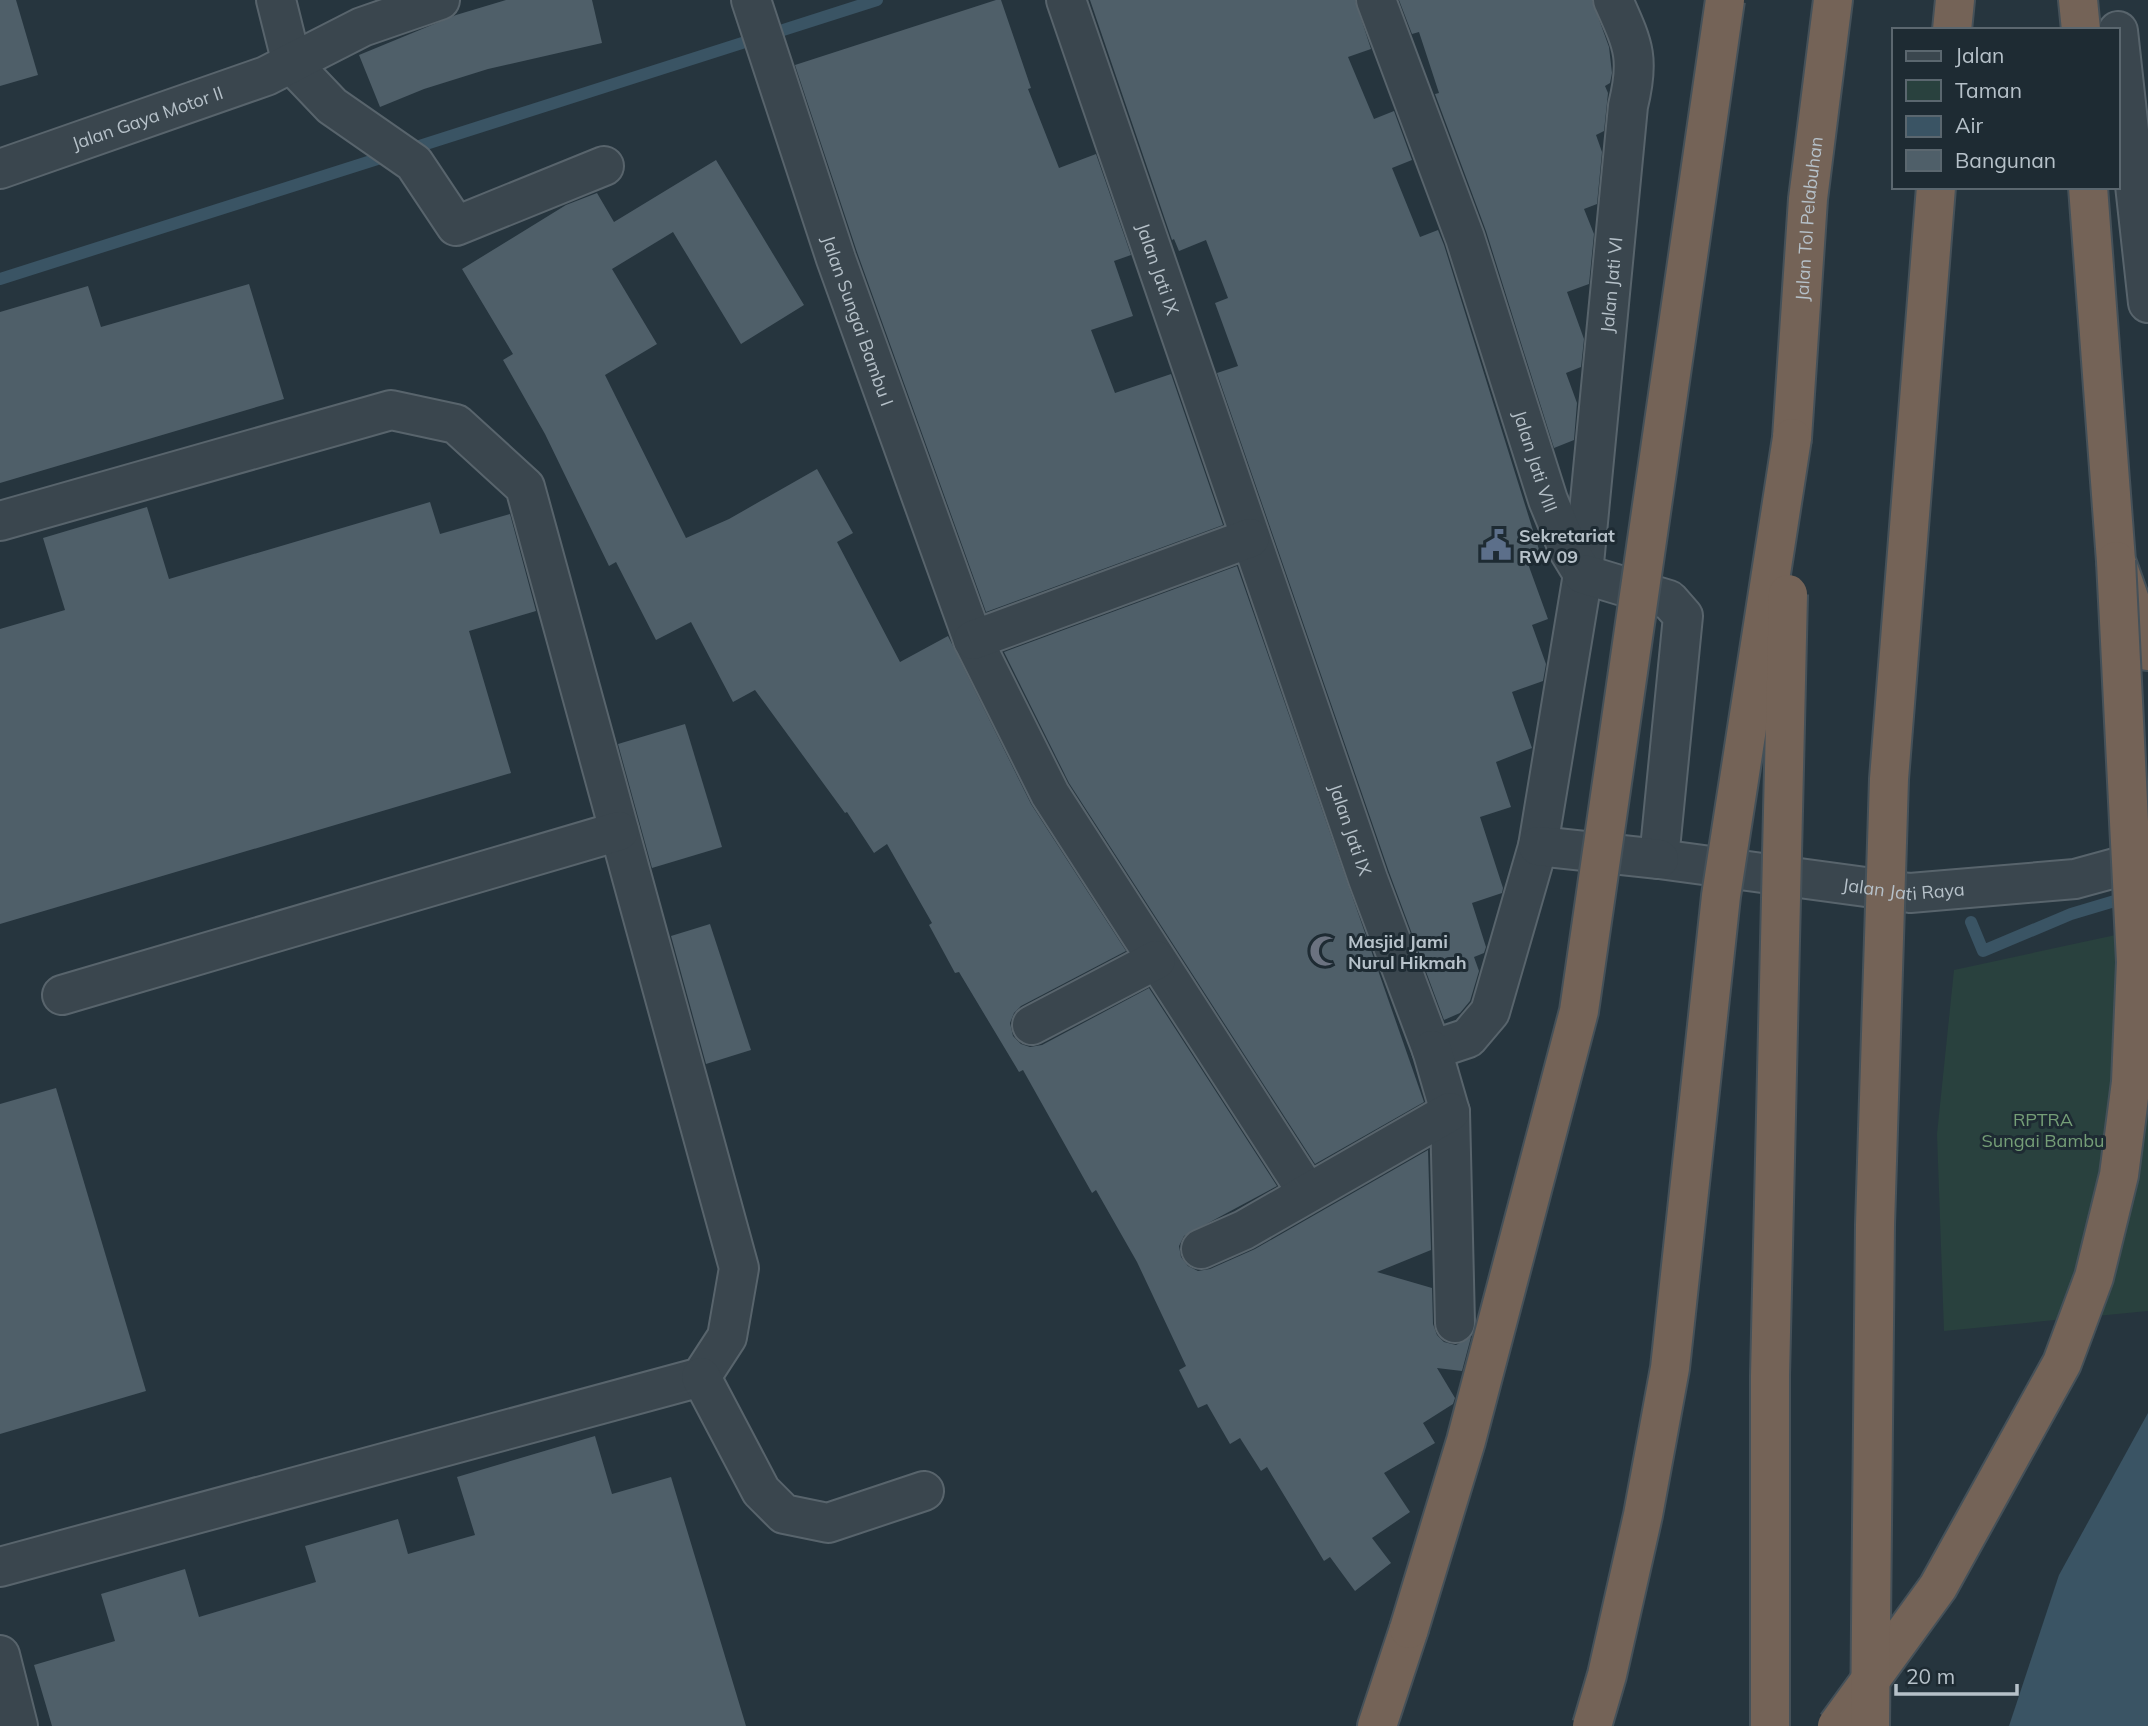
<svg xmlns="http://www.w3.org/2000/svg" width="2148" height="1726" font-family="Mulish,sans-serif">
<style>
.green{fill:#29413e}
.water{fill:#3a5464}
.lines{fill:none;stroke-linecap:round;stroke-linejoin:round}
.stream{stroke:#3a5464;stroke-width:12}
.building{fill:#4f5f69}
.minor-casing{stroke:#58646c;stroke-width:42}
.highway-casing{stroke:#455159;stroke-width:42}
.minor{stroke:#3a464e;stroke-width:38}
.highway{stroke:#746357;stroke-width:38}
.highway-bridge-casing{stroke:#455159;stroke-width:42;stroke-linecap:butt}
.highway-bridge{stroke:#746357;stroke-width:38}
.labels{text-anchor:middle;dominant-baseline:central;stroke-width:6;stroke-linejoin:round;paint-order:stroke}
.street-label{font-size:18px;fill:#b6c1c9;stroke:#1e2b33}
.poi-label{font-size:18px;font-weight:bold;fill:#b6c1c9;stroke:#1e2b33;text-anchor:start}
.park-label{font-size:18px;fill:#759e77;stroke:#1e2b33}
</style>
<rect width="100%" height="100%" fill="#26353e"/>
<path class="green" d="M 2148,928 L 2148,1311 L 1944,1331 L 1937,1134 L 1954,970 Z"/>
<path class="water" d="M 2148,1413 L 2148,1726 L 2009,1726 L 2059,1575 Z"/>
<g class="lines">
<g class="stream">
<path d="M 407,150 L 877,0"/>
<path d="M 0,279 L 390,155"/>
<path d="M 1971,922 L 1983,951 L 2071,914 L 2128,897"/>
</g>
</g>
<g class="building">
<path d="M 0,0 L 16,0 L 38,75 L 0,86 Z"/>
<path d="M 506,0 L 592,0 L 602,43 L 488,69 L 424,89 L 380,107 L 359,55 L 456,15 Z"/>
<path d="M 996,0 L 1001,0 L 1031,88 L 1028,89 L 1059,168 L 1096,154 L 1131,255 L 1114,261 L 1133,316 L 1091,330 L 1115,393 L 1171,374 L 1223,525 L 986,612 L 857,252 L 795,65 Z"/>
<path d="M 1090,0 L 1355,0 L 1371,49 L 1348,57 L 1374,119 L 1394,111 L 1412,160 L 1392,168 L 1420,237 L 1438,230 L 1444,245 L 1541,556 L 1527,561 L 1548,619 L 1532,625 L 1546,664 L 1543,681 L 1512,692 L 1532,748 L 1496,762 L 1511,807 L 1480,817 L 1503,888 L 1502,893 L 1472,903 L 1486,947 L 1484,953 L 1474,957 L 1479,971 L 1470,1001 L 1460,1013 L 1444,1020 L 1389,872 L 1217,373 L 1238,366 L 1215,303 L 1228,298 L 1206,240 L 1179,251 L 1174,239 L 1172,240 Z"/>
<path d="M 1399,0 L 1592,0 L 1609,47 L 1612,73 L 1610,83 L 1605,86 L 1608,93 L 1604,131 L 1596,135 L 1602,152 L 1597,204 L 1584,209 L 1594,234 L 1589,284 L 1567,292 L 1584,339 L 1581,367 L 1566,373 L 1577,403 L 1574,440 L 1554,448 L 1486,231 L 1435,94 L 1439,93 L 1419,32 L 1412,34 Z"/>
<path d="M 716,160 L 804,305 L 741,344 L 673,232 L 612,269 L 657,344 L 605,375 L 686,538 L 729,519 L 817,469 L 853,533 L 837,542 L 900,662 L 948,636 L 1031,804 L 1126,951 L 1021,1006 L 1014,1013 L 1010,1023 L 1013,1036 L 1021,1044 L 1030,1047 L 1042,1045 L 1149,988 L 1277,1186 L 1184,1236 L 1179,1246 L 1181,1257 L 1188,1266 L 1198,1271 L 1210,1269 L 1255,1249 L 1428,1150 L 1431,1250 L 1377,1272 L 1432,1288 L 1433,1324 L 1437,1335 L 1444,1342 L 1456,1345 L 1471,1337 L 1462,1371 L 1437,1368 L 1455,1398 L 1453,1404 L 1423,1423 L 1435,1443 L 1384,1473 L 1410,1512 L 1372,1538 L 1391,1563 L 1355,1591 L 1330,1557 L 1324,1561 L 1267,1467 L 1261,1471 L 1240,1438 L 1230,1444 L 1207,1404 L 1198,1408 L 1179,1370 L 1186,1366 L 1137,1262 L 1096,1190 L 1092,1193 L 1023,1070 L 1019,1072 L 959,972 L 955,973 L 929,925 L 932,923 L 887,844 L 874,853 L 847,812 L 845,813 L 755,690 L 733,702 L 691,622 L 656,640 L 616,562 L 609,566 L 545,434 L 503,360 L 513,354 L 462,269 L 566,205 L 597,193 L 614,222 Z"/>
<path d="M 249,284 L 284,399 L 0,483 L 0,312 L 88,286 L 101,327 Z"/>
<path d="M 430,502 L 440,534 L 510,514 L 536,611 L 469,631 L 511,773 L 0,924 L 0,629 L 65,610 L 43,538 L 147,507 L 169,579 Z"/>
<path d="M 1237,566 L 1424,1102 L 1315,1164 L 1069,783 L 1004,652 Z"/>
<path d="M 685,724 L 722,847 L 652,868 L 618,744 Z"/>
<path d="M 710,924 L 751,1050 L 706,1064 L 671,936 Z"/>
<path d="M 56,1088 L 146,1391 L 0,1434 L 0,1104 Z"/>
<path d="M 595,1436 L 612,1494 L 671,1477 L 746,1726 L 52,1726 L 34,1665 L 115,1641 L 101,1594 L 185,1569 L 199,1617 L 316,1582 L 305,1546 L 398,1519 L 408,1554 L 475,1535 L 457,1477 Z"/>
</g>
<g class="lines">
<defs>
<g id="minor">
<path d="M 276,0 L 292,64 L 332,106 L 414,163 L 456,226 L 604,166"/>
<path id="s1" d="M 751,0 L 836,259 L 973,640 L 1050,794 L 1307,1192"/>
<path id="s2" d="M 1066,0 L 1368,879 L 1432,1050 L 1468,1038 L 1490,1012 L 1538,846 L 1583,574 L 1628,106 C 1640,57 1633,45 1613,0"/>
<path id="s3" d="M 1376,0 L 1465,238 L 1548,500 L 1569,551 L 1583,574"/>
<path d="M 2118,31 L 2148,303"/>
<path id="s4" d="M 0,169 L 266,76 L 362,27 L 440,0"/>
<path d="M 0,521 L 391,410 L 456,424 L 525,487 L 739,1268 L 727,1337 L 701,1377 L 0,1567"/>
<path id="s5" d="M 1583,574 L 1669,600 L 1683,616 L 1659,859 L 1910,893 L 2075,879 L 2148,859"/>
<path d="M 973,640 L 1250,538"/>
<path d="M 1538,846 L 1659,859"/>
<path d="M 62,995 L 619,831"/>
<path d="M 1032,1025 L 1156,960"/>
<path d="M 1432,1050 L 1450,1112 L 1455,1323"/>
<path d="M 1201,1249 L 1244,1230 L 1450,1112"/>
<path d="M 701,1377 L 761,1491 L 784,1514 L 828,1523 L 924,1491"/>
<path d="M 0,1655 L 18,1726"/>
</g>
<g id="highway">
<path d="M 2078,0 L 2081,30"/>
<path d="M 1952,30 L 1955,0"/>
<path d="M 2088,187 L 2116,561 L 2148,651"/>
<path id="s6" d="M 1792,438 L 1808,199 L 1833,0"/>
<path d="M 1377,1726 L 1409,1629"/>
</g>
</defs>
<use href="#minor" class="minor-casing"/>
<use href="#highway" class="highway-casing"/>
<use href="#minor" class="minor"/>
<use href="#highway" class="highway"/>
<defs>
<g id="highway-bridge">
<path d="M 1409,1629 L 1466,1441 L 1579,1011 L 1725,0"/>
<path d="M 1592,1726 L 1607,1675 L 1643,1515 L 1670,1368 L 1721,896 L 1792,438"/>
<path d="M 1770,1726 L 1770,1376 L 1788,594"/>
<path d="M 1837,1726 L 1938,1587 L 2062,1363 L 2094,1277 L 2119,1175 L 2131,1082 L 2136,962 L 2116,561"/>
<path d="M 1870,1726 L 1875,1225 L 1889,779 L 1936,187"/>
</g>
</defs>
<use href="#highway-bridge" class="highway-bridge-casing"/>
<use href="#highway-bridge" class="highway-bridge"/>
</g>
<defs>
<symbol id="civic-bare" viewBox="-9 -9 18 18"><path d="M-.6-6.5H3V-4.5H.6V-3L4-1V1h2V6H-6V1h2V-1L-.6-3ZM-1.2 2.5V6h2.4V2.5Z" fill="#5c6f8a" stroke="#1e2b33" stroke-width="2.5" paint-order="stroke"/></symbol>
<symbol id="mosque-bare" viewBox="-9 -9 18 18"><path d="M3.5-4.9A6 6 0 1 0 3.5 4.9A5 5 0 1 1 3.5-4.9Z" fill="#6b7280" stroke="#1e2b33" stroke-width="2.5" paint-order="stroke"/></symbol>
</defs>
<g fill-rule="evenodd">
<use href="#civic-bare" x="1474" y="523" width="44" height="44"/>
<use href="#mosque-bare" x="1303" y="929" width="44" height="44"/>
</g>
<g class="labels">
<g class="street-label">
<text stroke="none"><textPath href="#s4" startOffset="156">Jalan Gaya Motor II</textPath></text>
<text stroke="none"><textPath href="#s6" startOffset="220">Jalan Tol Pelabuhan</textPath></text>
<text stroke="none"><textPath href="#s2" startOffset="284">Jalan Jati IX</textPath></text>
<text stroke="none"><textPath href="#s2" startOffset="1923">Jalan Jati VI</textPath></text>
<text stroke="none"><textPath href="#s1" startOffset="338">Jalan Sungai Bambu I</textPath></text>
<text stroke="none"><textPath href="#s3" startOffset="488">Jalan Jati VIII</textPath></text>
<text stroke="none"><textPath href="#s2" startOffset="877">Jalan Jati IX</textPath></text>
<text stroke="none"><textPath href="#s5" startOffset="602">Jalan Jati Raya</textPath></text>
</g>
<g class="poi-label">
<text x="1519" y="535">Sekretariat<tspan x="1519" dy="21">RW 09</tspan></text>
<text x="1348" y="941">Masjid Jami<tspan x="1348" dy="21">Nurul Hikmah</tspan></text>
</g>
<g class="park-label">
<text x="2043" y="1119">RPTRA<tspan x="2043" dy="21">Sungai Bambu</tspan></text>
</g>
</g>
<rect x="1892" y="28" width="228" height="161" fill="#1e2b33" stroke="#5b676f" stroke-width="2"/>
<rect x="1906" y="51" width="35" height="10" fill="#3a464e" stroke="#5b676f" stroke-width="2"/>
<text x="1955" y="63" font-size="21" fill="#b6c1c9">Jalan</text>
<rect x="1906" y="80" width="35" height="21" fill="#29413e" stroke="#5b676f" stroke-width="2"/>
<text x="1955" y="98" font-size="21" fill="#b6c1c9">Taman</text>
<rect x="1906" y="116" width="35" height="21" fill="#3a5464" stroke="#5b676f" stroke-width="2"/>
<text x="1955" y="133" font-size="21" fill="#b6c1c9">Air</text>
<rect x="1906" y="150" width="35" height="21" fill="#4f5f69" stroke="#5b676f" stroke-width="2"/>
<text x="1955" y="168" font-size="21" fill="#b6c1c9">Bangunan</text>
<path d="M1896 1684v10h121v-10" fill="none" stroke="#b6c1c9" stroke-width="3.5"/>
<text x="1906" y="1684" font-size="21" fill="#b6c1c9" stroke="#1e2b33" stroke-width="5" paint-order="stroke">20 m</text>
</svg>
